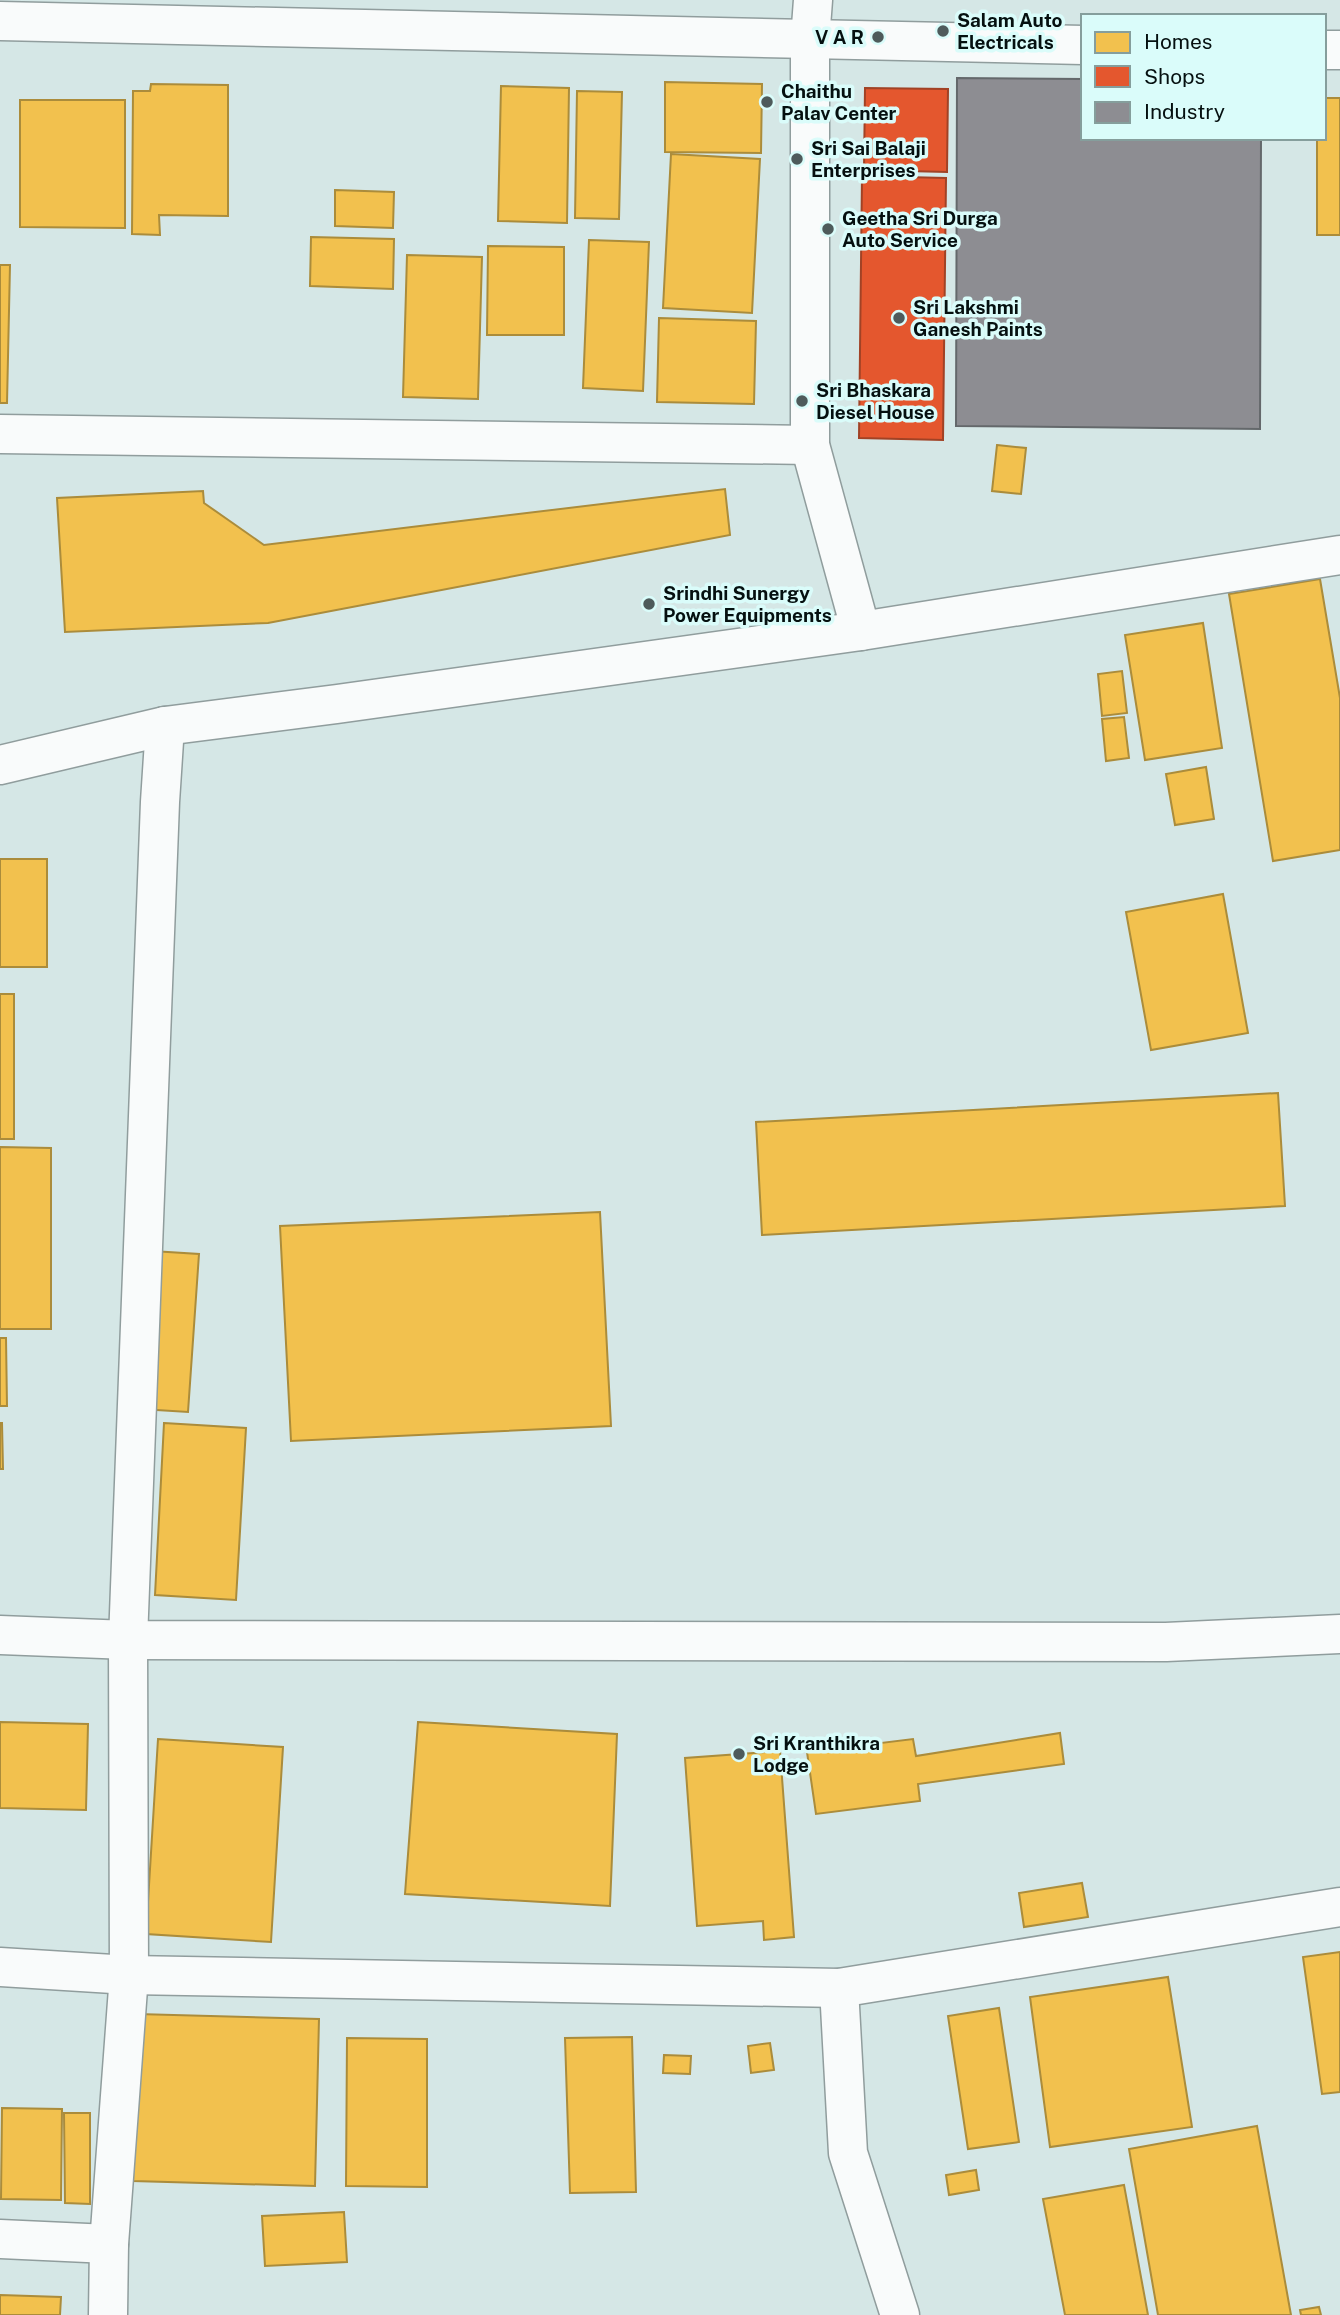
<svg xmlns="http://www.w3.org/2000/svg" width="1340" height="2315" font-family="'Public Sans',sans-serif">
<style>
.homes{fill:#f2c14e;stroke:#ab8c3b;stroke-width:2}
.shops{fill:#e4572e;stroke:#a14225;stroke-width:2}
.industry{fill:#8d8d92;stroke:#64686b;stroke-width:2}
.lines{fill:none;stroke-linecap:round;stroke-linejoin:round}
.minor-casing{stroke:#909d9d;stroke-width:41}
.minor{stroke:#f9fbfb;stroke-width:38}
.poi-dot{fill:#4e5b5b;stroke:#dafcfa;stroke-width:2.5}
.labels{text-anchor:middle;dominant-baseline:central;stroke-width:7;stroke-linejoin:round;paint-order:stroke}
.poi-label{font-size:19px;font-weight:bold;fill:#051010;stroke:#dafcfa;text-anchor:start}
</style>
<rect width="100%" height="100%" fill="#d5e7e6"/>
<g class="homes">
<path d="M 665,82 L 762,84 L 761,153 L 665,152 Z"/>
<path d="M 151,84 L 228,85 L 228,216 L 159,215 L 160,235 L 132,234 L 133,91 L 150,91 Z"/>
<path d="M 501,86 L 569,88 L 567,223 L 498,221 Z"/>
<path d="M 577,91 L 622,92 L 619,219 L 575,218 Z"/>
<path d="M 1324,98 L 1340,98 L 1340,235 L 1317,235 L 1317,138 L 1324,138 Z"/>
<path d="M 20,100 L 125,100 L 125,228 L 20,227 Z"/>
<path d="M 671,154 L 760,159 L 752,313 L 663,308 Z"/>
<path d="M 335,190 L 394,192 L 393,228 L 335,226 Z"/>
<path d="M 311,237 L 394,239 L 393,289 L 310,286 Z"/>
<path d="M 589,240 L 649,242 L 643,391 L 583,388 Z"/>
<path d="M 488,246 L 564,247 L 564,335 L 487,335 Z"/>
<path d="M 407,255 L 482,257 L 478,399 L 403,397 Z"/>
<path d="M 0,265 L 10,265 L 7,403 L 0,403 Z"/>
<path d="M 659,318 L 756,321 L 754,404 L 657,402 Z"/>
<path d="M 997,445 L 1026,448 L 1021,494 L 992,491 Z"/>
<path d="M 725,489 L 730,535 L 268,623 L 65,632 L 57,498 L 203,491 L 204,503 L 264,545 Z"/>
<path d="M 1320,579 L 1340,698 L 1340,850 L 1273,861 L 1229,594 Z"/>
<path d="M 1203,623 L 1222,748 L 1145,760 L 1125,635 Z"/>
<path d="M 1122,671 L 1127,713 L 1102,716 L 1098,674 Z"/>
<path d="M 1124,717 L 1129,758 L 1106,761 L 1102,719 Z"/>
<path d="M 1206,767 L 1214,819 L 1175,825 L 1166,774 Z"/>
<rect x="0" y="859" width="47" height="108"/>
<path d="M 1223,894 L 1248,1033 L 1151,1050 L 1126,912 Z"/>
<rect x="0" y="994" width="14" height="145"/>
<path d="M 1278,1093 L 1285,1206 L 762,1235 L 756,1122 Z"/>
<path d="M 0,1147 L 51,1148 L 51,1329 L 0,1329 Z"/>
<path d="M 600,1212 L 611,1426 L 291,1441 L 280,1226 Z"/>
<path d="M 152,1251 L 199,1254 L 188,1412 L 141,1409 Z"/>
<path d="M 0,1338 L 6,1338 L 7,1406 L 0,1406 Z"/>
<path d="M 0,1423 L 2,1423 L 3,1469 L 0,1469 Z"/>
<path d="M 164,1423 L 246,1428 L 236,1600 L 155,1595 Z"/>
<path d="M 0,1722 L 88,1724 L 86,1810 L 0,1808 Z"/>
<path d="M 418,1722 L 617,1734 L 610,1906 L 405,1894 Z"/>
<path d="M 1060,1733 L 1064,1764 L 918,1784 L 920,1801 L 816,1814 L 807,1752 L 913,1739 L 916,1756 Z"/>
<path d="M 158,1739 L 283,1747 L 271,1942 L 146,1934 Z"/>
<path d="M 780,1751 L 794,1937 L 764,1940 L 763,1921 L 697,1926 L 685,1758 Z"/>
<path d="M 1082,1883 L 1088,1917 L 1024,1927 L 1019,1893 Z"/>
<path d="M 1340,1952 L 1340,2092 L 1322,2094 L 1303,1957 Z"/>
<path d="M 1168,1977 L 1192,2127 L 1050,2147 L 1030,1997 Z"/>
<path d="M 999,2008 L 1019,2142 L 968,2149 L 948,2016 Z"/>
<path d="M 137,2014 L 319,2019 L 315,2186 L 133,2181 Z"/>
<path d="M 632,2037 L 636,2192 L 570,2193 L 565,2038 Z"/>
<path d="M 347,2038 L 427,2039 L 427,2187 L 346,2186 Z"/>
<path d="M 770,2043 L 774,2070 L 751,2073 L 748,2046 Z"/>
<path d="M 664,2055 L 691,2056 L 690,2074 L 663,2073 Z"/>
<path d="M 2,2108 L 62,2109 L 61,2200 L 1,2199 Z"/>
<path d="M 64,2113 L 90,2113 L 90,2204 L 65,2203 Z"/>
<path d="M 1257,2126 L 1291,2315 L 1158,2315 L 1129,2149 Z"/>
<path d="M 976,2170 L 979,2190 L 949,2195 L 946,2175 Z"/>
<path d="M 1124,2185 L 1148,2315 L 1065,2315 L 1043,2199 Z"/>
<path d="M 344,2212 L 347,2262 L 265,2266 L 262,2216 Z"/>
<path d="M 0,2295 L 61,2297 L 60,2315 L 0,2315 Z"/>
<path d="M 1319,2307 L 1321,2315 L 1301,2315 L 1300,2310 Z"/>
</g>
<g class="shops">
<path d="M 865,88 L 948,89 L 947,172 L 864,170 Z"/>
<path d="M 862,176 L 946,178 L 943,440 L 859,438 Z"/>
</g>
<path class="industry" d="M 957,78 L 1083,79 L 1083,138 L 1261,138 L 1260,429 L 956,426 Z"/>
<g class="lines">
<defs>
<g id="minor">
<path d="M 813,0 L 810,40 L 810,445 L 861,631"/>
<path d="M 0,21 L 1083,45"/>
<path d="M 1324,50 L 1340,50"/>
<path d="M 0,434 L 810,445"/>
<path d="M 0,765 L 165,726 L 337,704 L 861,631 L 1340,555"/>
<path d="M 0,1635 L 128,1640 L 1166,1642 L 1340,1634"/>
<path d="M 0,1967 L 129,1975 L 839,1988 L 1340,1907"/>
<path d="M 839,1988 L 848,2153 L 900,2315"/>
<path d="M 0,2239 L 109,2244"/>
<path d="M 108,2315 L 109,2244 L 129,1975 L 128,1640 L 160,802 L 165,726"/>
</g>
</defs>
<use href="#minor" class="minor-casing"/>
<use href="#minor" class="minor"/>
</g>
<g class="poi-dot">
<circle cx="943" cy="31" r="7"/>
<circle cx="878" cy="37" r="7"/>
<circle cx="767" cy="102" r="7"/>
<circle cx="797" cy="159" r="7"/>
<circle cx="828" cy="229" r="7"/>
<circle cx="899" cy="318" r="7"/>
<circle cx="802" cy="401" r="7"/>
<circle cx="649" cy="604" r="7"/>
<circle cx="739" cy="1754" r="7"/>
</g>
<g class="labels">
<g class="poi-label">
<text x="957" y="20">Salam Auto<tspan x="957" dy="22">Electricals</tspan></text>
<text x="864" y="37" text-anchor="end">V A R</text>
<text x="781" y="91">Chaithu<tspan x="781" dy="22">Palav Center</tspan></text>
<text x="811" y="148">Sri Sai Balaji<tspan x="811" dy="22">Enterprises</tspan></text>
<text x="842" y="218">Geetha Sri Durga<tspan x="842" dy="22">Auto Service</tspan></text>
<text x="913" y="307">Sri Lakshmi<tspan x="913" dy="22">Ganesh Paints</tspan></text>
<text x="816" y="390">Sri Bhaskara<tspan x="816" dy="22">Diesel House</tspan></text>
<text x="663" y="593">Srindhi Sunergy<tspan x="663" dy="22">Power Equipments</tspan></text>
<text x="753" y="1743">Sri Kranthikra<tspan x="753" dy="22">Lodge</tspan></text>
</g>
</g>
<rect x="1081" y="14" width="245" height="126" fill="#dafcfa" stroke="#859e9c" stroke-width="2"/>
<rect x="1095" y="32" width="35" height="21" fill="#f2c14e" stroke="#859e9c" stroke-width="2"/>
<text x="1144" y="49" font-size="21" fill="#051010">Homes</text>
<rect x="1095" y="66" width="35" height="21" fill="#e4572e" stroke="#859e9c" stroke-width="2"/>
<text x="1144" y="84" font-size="21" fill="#051010">Shops</text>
<rect x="1095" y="102" width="35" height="21" fill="#8d8d92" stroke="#859e9c" stroke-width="2"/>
<text x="1144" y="119" font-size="21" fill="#051010">Industry</text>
</svg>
